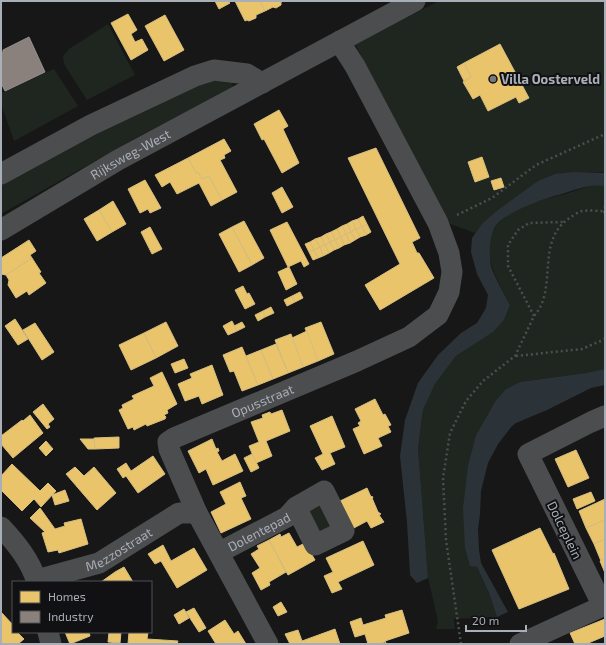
<svg xmlns="http://www.w3.org/2000/svg" width="606" height="645" font-family="'Exo 2',sans-serif">
<style>
.green{fill:#1f251f}
.water{fill:#2b3338}
.homes{fill:#e9c46a;stroke:#d6be81}
.industry{fill:#8a817c;stroke:#938f8e}
.lines{fill:none;stroke-linecap:round;stroke-linejoin:round}
.path{stroke:#4d4e51;stroke-width:2.5;stroke-dasharray:2 3;stroke-linecap:butt}
.minor{stroke:#4b4d4f;stroke-width:21}
.poi-dot{fill:#767a7f;stroke:#111113;stroke-width:1.5}
.labels{text-anchor:middle;dominant-baseline:central;stroke-width:4;stroke-linejoin:round;paint-order:stroke}
.poi-label{font-size:13px;font-weight:bold;fill:#a9afb7;stroke:#111113;text-anchor:start}
.street-label{font-size:13px;fill:#a9afb7;stroke:#111113}
</style>
<rect width="100%" height="100%" fill="#171717"/>
<g class="green">
<path d="M 439,1 L 605,1 L 605,172 L 575,172 L 494,213 L 475,233 L 445,222 L 404,137 L 355,44 Z"/>
<path d="M 108,24 L 135,75 L 87,100 L 64,64 L 63,56 L 69,49 Z"/>
<path d="M 54,69 L 78,106 L 14,141 L 1,104 L 1,93 Z"/>
<path d="M 217,79 L 233,82 L 232,89 L 138,137 L 1,214 L 1,184 L 95,132 L 175,93 Z"/>
<path d="M 600,185 L 605,186 L 605,369 L 586,373 L 520,382 L 506,389 L 496,400 L 476,435 L 470,565 L 477,567 L 489,593 L 497,617 L 454,619 L 455,629 L 436,629 L 438,621 L 428,578 L 426,555 L 418,448 L 423,410 L 435,384 L 456,356 L 492,332 L 504,320 L 510,305 C 501,287 486,264 490,242 C 491,238 494,229 497,225 C 513,206 542,200 565,194 C 579,190 586,186 600,185 Z"/>
<path d="M 319,501 L 333,527 L 315,536 L 302,510 Z"/>
</g>
<g class="water">
<path d="M 575,172 L 605,173 L 605,186 C 587,183 571,192 554,196 C 539,201 503,213 495,227 C 489,239 489,254 491,266 C 494,277 505,295 510,305 L 504,320 L 493,332 L 456,356 L 435,384 L 423,410 L 418,448 L 428,578 L 417,583 L 410,575 L 407,522 L 400,456 L 405,420 L 418,383 L 438,355 L 461,333 L 477,323 L 486,308 L 488,295 L 477,274 L 471,252 L 472,238 L 482,224 L 494,213 L 538,181 L 555,174 Z"/>
<path d="M 605,369 L 605,385 L 591,388 L 547,410 L 516,423 L 512,426 L 498,444 L 488,463 L 481,491 L 480,514 L 478,529 L 479,550 L 481,563 L 508,612 L 497,617 L 489,593 L 477,567 L 470,566 L 465,548 L 463,508 L 468,466 L 476,435 L 496,400 L 506,389 L 520,382 L 586,373 Z"/>
</g>
<g class="homes">
<path d="M 215,1 L 228,1 L 230,3 L 219,9 Z"/>
<path d="M 235,1 L 260,1 L 265,11 L 256,15 L 256,18 L 249,21 L 247,20 L 245,21 Z"/>
<path d="M 260,1 L 283,1 L 281,2 L 281,5 L 276,8 L 273,7 L 265,11 Z"/>
<path d="M 128,14 L 137,30 L 131,34 L 135,42 L 142,39 L 148,50 L 131,60 L 111,23 Z"/>
<path d="M 165,15 L 184,50 L 164,61 L 145,26 Z"/>
<path d="M 500,44 L 529,98 L 519,103 L 516,97 L 488,111 L 480,95 L 473,99 L 463,82 L 471,77 L 464,63 Z"/>
<path d="M 464,63 L 471,77 L 464,81 L 457,67 Z"/>
<path d="M 279,110 L 288,126 L 283,129 L 299,163 L 282,173 L 264,139 L 262,140 L 254,124 Z"/>
<path d="M 224,139 L 231,151 L 224,155 L 225,158 L 220,160 L 237,192 L 222,200 L 209,176 L 202,179 L 198,172 L 196,173 L 188,158 Z"/>
<path d="M 376,148 L 420,238 L 412,242 L 417,253 L 419,253 L 434,278 L 380,310 L 365,285 L 400,264 L 348,158 Z"/>
<path d="M 482,157 L 489,177 L 475,182 L 468,162 Z"/>
<path d="M 188,158 L 196,173 L 198,172 L 202,179 L 209,176 L 222,200 L 211,206 L 199,183 L 177,194 L 170,182 L 162,187 L 155,175 Z"/>
<path d="M 501,178 L 504,187 L 494,190 L 491,181 Z"/>
<path d="M 145,180 L 161,208 L 150,213 L 148,209 L 140,213 L 128,189 Z"/>
<path d="M 282,187 L 293,207 L 282,213 L 272,193 Z"/>
<path d="M 113,201 L 126,224 L 112,232 L 99,210 Z"/>
<path d="M 99,210 L 112,232 L 97,241 L 84,219 Z"/>
<path d="M 363,216 L 367,224 L 362,227 L 358,219 Z"/>
<path d="M 358,219 L 362,227 L 356,229 L 352,221 Z"/>
<path d="M 244,221 L 264,258 L 252,265 L 232,227 Z"/>
<path d="M 352,221 L 356,229 L 351,232 L 347,224 Z"/>
<path d="M 287,222 L 309,264 L 304,267 L 301,261 L 288,267 L 270,230 Z"/>
<path d="M 347,224 L 351,232 L 346,234 L 342,226 Z"/>
<path d="M 367,224 L 371,232 L 366,235 L 362,227 Z"/>
<path d="M 342,226 L 346,234 L 341,237 L 337,229 Z"/>
<path d="M 150,227 L 162,249 L 152,254 L 141,232 Z"/>
<path d="M 232,227 L 252,265 L 239,272 L 219,234 Z"/>
<path d="M 362,227 L 366,235 L 360,237 L 356,229 Z"/>
<path d="M 337,229 L 341,237 L 335,240 L 331,232 Z"/>
<path d="M 356,229 L 360,237 L 355,240 L 351,232 Z"/>
<path d="M 331,232 L 335,240 L 330,242 L 326,234 Z"/>
<path d="M 351,232 L 355,240 L 350,243 L 346,234 Z"/>
<path d="M 326,234 L 330,242 L 325,245 L 321,237 Z"/>
<path d="M 346,234 L 350,243 L 344,245 L 341,237 Z"/>
<path d="M 321,237 L 325,245 L 320,247 L 315,239 Z"/>
<path d="M 341,237 L 344,245 L 339,248 L 335,240 Z"/>
<path d="M 315,239 L 320,247 L 314,250 L 310,242 Z"/>
<path d="M 29,240 L 36,251 L 30,255 L 32,258 L 6,275 L 1,274 L 1,258 Z"/>
<path d="M 335,240 L 339,248 L 334,250 L 330,242 Z"/>
<path d="M 310,242 L 314,250 L 309,252 L 305,244 Z"/>
<path d="M 330,242 L 334,250 L 329,253 L 325,245 Z"/>
<path d="M 325,245 L 329,253 L 323,256 L 320,247 Z"/>
<path d="M 320,247 L 323,256 L 318,258 L 314,250 Z"/>
<path d="M 314,250 L 318,258 L 313,260 L 309,252 Z"/>
<path d="M 32,258 L 41,272 L 39,273 L 46,283 L 29,295 L 27,291 L 16,298 L 8,285 L 9,280 L 6,275 Z"/>
<path d="M 289,267 L 297,284 L 286,290 L 278,272 Z"/>
<path d="M 243,286 L 247,294 L 249,293 L 255,304 L 245,309 L 235,290 Z"/>
<path d="M 300,292 L 303,298 L 295,302 L 292,296 Z"/>
<path d="M 292,296 L 295,302 L 287,306 L 284,300 Z"/>
<path d="M 271,307 L 274,313 L 265,317 L 263,311 Z"/>
<path d="M 263,311 L 265,317 L 258,321 L 255,315 Z"/>
<path d="M 15,319 L 28,339 L 18,345 L 5,326 Z"/>
<path d="M 232,321 L 237,331 L 228,335 L 223,326 Z"/>
<path d="M 166,322 L 178,346 L 156,358 L 144,333 Z"/>
<path d="M 242,322 L 245,327 L 237,331 L 234,326 Z"/>
<path d="M 321,322 L 334,354 L 318,361 L 305,328 Z"/>
<path d="M 35,323 L 54,352 L 42,360 L 23,330 Z"/>
<path d="M 307,331 L 318,361 L 303,367 L 292,338 Z"/>
<path d="M 144,333 L 156,358 L 131,370 L 119,345 Z"/>
<path d="M 291,334 L 303,367 L 288,373 L 275,340 Z"/>
<path d="M 276,344 L 288,373 L 273,379 L 261,350 Z"/>
<path d="M 242,347 L 258,385 L 242,391 L 234,371 L 230,372 L 223,355 Z"/>
<path d="M 261,350 L 273,379 L 258,385 L 246,356 Z"/>
<path d="M 184,359 L 188,368 L 175,373 L 171,364 Z"/>
<path d="M 212,365 L 223,395 L 202,404 L 199,396 L 185,401 L 178,384 L 192,378 L 190,374 Z"/>
<path d="M 162,372 L 177,404 L 167,410 L 168,413 L 164,415 L 166,417 L 165,419 L 147,426 L 146,424 L 134,430 L 133,427 L 128,429 L 119,410 L 123,408 L 122,405 L 134,399 L 132,396 L 154,386 L 150,378 Z"/>
<path d="M 375,399 L 383,415 L 385,414 L 391,425 L 388,426 L 391,432 L 378,438 L 382,446 L 364,454 L 353,429 L 360,426 L 358,423 L 361,421 L 355,409 Z"/>
<path d="M 43,404 L 54,419 L 48,424 L 50,427 L 47,429 L 33,412 Z"/>
<path d="M 282,410 L 290,431 L 266,441 L 272,456 L 256,463 L 249,446 L 259,442 L 251,422 L 263,418 L 262,415 L 270,412 L 271,414 Z"/>
<path d="M 30,415 L 43,433 L 13,458 L 1,444 L 1,436 L 22,420 L 23,421 Z"/>
<path d="M 332,416 L 345,447 L 330,453 L 335,464 L 322,470 L 315,458 L 323,454 L 310,426 Z"/>
<path d="M 119,437 L 119,448 L 95,449 L 94,438 Z"/>
<path d="M 80,439 L 94,439 L 95,449 L 88,449 Z"/>
<path d="M 212,439 L 216,449 L 218,448 L 219,451 L 217,452 L 222,461 L 235,454 L 243,471 L 213,485 L 206,469 L 199,473 L 188,451 Z"/>
<path d="M 46,441 L 53,449 L 46,456 L 39,448 Z"/>
<path d="M 576,450 L 589,478 L 568,487 L 555,459 Z"/>
<path d="M 252,454 L 259,468 L 251,472 L 244,458 Z"/>
<path d="M 153,456 L 165,474 L 138,493 L 126,476 L 123,478 L 117,469 L 126,463 L 131,471 Z"/>
<path d="M 12,464 L 40,491 L 48,483 L 56,491 L 41,507 L 34,499 L 22,511 L 1,490 L 1,476 Z"/>
<path d="M 75,467 L 84,476 L 94,467 L 116,493 L 97,510 L 66,474 Z"/>
<path d="M 240,482 L 246,496 L 241,498 L 251,519 L 221,533 L 211,512 L 226,504 L 220,492 Z"/>
<path d="M 367,488 L 371,497 L 372,496 L 373,498 L 372,498 L 378,512 L 381,514 L 379,515 L 384,522 L 371,528 L 367,521 L 352,529 L 338,502 Z"/>
<path d="M 65,490 L 69,501 L 55,505 L 52,495 Z"/>
<path d="M 591,492 L 595,501 L 577,509 L 573,499 Z"/>
<path d="M 605,499 L 605,520 L 586,528 L 579,511 Z"/>
<path d="M 40,508 L 55,529 L 65,526 L 64,523 L 81,519 L 88,544 L 59,553 L 58,550 L 48,552 L 42,533 L 45,532 L 30,518 Z"/>
<path d="M 605,520 L 605,539 L 594,544 L 586,528 Z"/>
<path d="M 540,528 L 553,554 L 554,553 L 569,589 L 519,609 L 492,550 Z"/>
<path d="M 289,533 L 297,547 L 305,543 L 315,560 L 288,575 L 269,540 L 280,534 L 281,537 Z"/>
<path d="M 605,539 L 605,559 L 601,561 L 594,544 Z"/>
<path d="M 269,540 L 286,572 L 269,582 L 270,585 L 261,590 L 252,573 L 260,568 L 251,554 L 259,549 L 257,546 Z"/>
<path d="M 363,541 L 374,565 L 338,582 L 342,589 L 332,593 L 324,576 L 333,572 L 326,558 Z"/>
<path d="M 163,545 L 171,561 L 194,548 L 207,570 L 177,588 L 161,561 L 155,564 L 148,554 Z"/>
<path d="M 605,559 L 605,573 L 600,561 Z"/>
<path d="M 124,567 L 133,582 L 101,582 L 115,572 Z"/>
<path d="M 281,602 L 287,612 L 278,616 L 273,607 Z"/>
<path d="M 194,608 L 206,628 L 199,632 L 186,612 Z"/>
<path d="M 184,609 L 189,618 L 179,624 L 174,615 Z"/>
<path d="M 402,610 L 409,633 L 385,641 L 386,643 L 385,642 L 378,644 L 368,644 L 365,634 L 355,637 L 350,622 L 361,618 L 363,625 L 386,618 L 385,615 Z"/>
<path d="M 1,612 L 13,625 L 13,632 L 17,632 L 24,639 L 18,644 L 1,644 Z"/>
<path d="M 605,619 L 605,636 L 586,644 L 575,644 L 570,633 Z"/>
<path d="M 225,620 L 234,634 L 238,631 L 246,644 L 216,644 L 208,631 Z"/>
<path d="M 335,629 L 340,644 L 290,644 L 285,634 L 298,630 L 302,641 Z"/>
<path d="M 65,632 L 89,632 L 90,636 L 70,644 Z"/>
<path d="M 109,632 L 121,632 L 120,643 L 108,642 Z"/>
<path d="M 129,632 L 148,632 L 147,639 L 178,641 L 177,644 L 128,644 Z"/>
</g>
<path class="industry" d="M 29,37 L 45,72 L 5,91 L 1,83 L 1,53 L 3,52 L 3,50 Z"/>
<g class="lines">
<g class="path">
<path d="M 605,206 L 604,211 L 605,214"/>
<path d="M 457,215 L 492,198 L 536,165 L 605,134"/>
<path d="M 534,316 L 508,266 L 508,245 L 518,230 L 529,223 L 563,222"/>
<path d="M 516,356 L 582,349 L 605,339"/>
<path d="M 461,644 L 446,540 L 443,478 L 450,433 L 466,401 L 483,381 L 515,356 L 534,316 C 559,288 534,240 571,217 C 574,215 578,212 582,211 C 588,210 597,211 604,211"/>
</g>
<g class="minor">
<path d="M 1,174 L 91,125 L 195,76 L 214,70 L 247,74 L 262,83"/>
<path id="s1" d="M 1,230 L 118,160 L 415,1"/>
<path d="M 1,527 C 16,543 30,560 37,582"/>
<path id="s2" d="M 220,552 L 287,517 L 296,507 L 324,491 L 344,531 L 315,545 L 296,507"/>
<path id="s3" d="M 37,580 L 99,563 L 179,513 L 197,513"/>
<path d="M 603,606 L 528,454 L 591,422 L 605,416"/>
<path d="M 48,632 L 51,644"/>
<path id="s4" d="M 268,644 L 197,513 L 169,449 L 168,442 L 174,438 L 357,361 L 409,337 L 438,315 L 449,292 L 452,272 L 449,253 L 438,223 L 355,66 L 344,49 L 340,41"/>
<path d="M 520,644 L 605,605"/>
</g>
</g>
<circle class="poi-dot" cx="493" cy="79" r="4"/>
<g class="labels">
<g class="poi-label">
<text x="501" y="79">Villa Oosterveld</text>
</g>
<g class="street-label">
<text stroke="none"><textPath href="#s1" startOffset="150">Rijksweg-West</textPath></text>
<text stroke="none"><textPath href="#s4" startOffset="329">Opusstraat</textPath></text>
<text stroke="none"><textPath href="#s2" startOffset="44">Dolentepad</textPath></text>
<text transform="translate(565 530) rotate(64)">Dolceplein</text>
<text stroke="none"><textPath href="#s3" startOffset="88">Mezzostraat</textPath></text>
</g>
</g>
<rect width="606" height="645" fill="none" stroke="#a9afb7" stroke-width="4"/>
<rect x="12" y="581" width="140" height="52" fill="#111113" stroke="#4e5055"/>
<rect x="20" y="591" width="20" height="12" fill="#e9c46a" stroke="#4e5055"/>
<text x="48" y="601" font-size="12" fill="#a9afb7">Homes</text>
<rect x="20" y="611" width="20" height="12" fill="#8a817c" stroke="#4e5055"/>
<text x="48" y="621" font-size="12" fill="#a9afb7">Industry</text>
<path d="M466 625v6h60v-6" fill="none" stroke="#a9afb7" stroke-width="2"/>
<text x="472" y="625" font-size="12" fill="#a9afb7" stroke="#111113" stroke-width="3" paint-order="stroke">20 m</text>
</svg>
